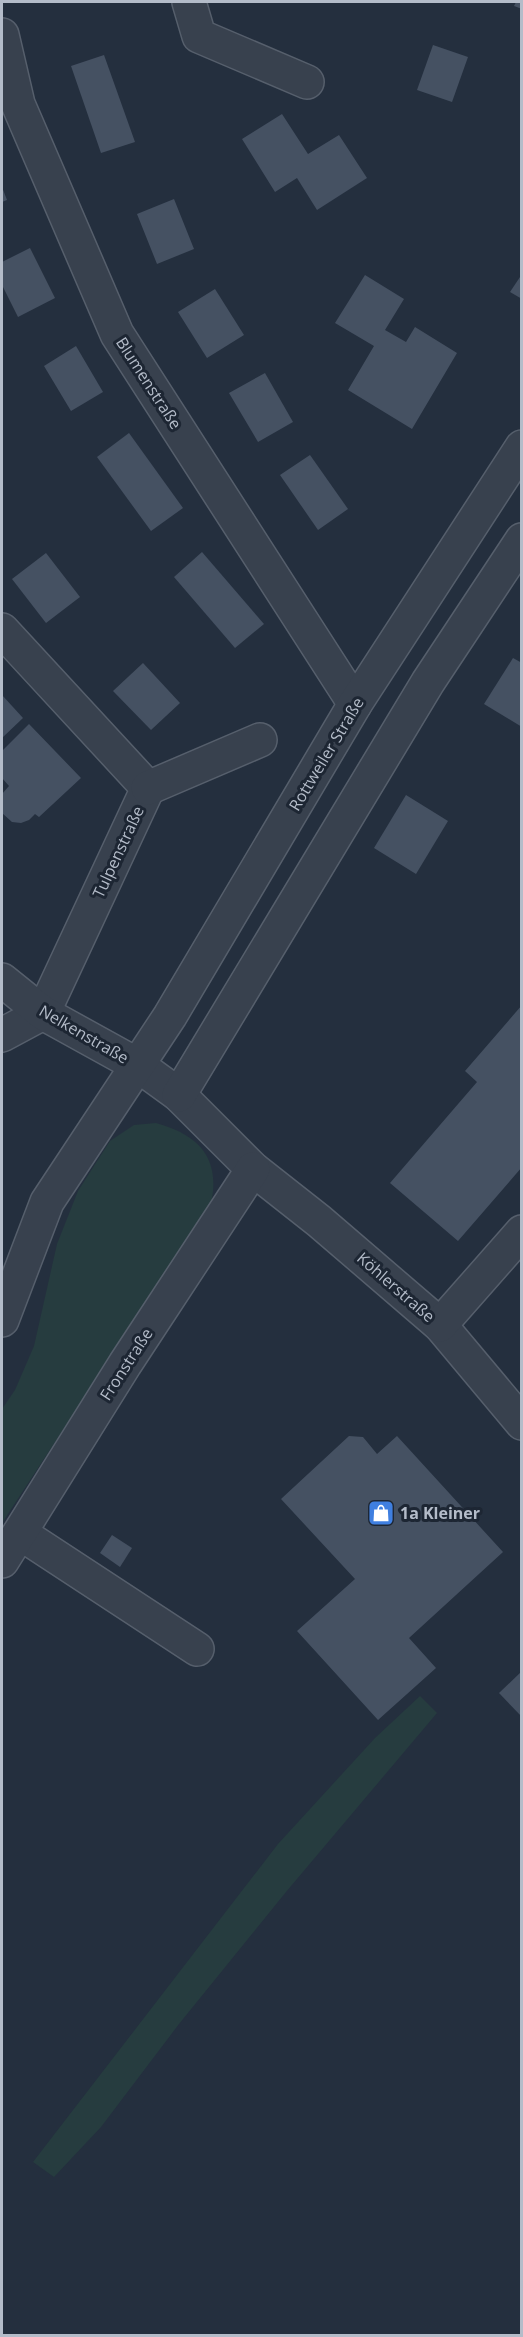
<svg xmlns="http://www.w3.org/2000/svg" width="523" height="2337" font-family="'Open Sans',sans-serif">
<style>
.green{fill:#263c3f}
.building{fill:#455162}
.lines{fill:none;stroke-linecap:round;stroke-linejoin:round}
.minor-casing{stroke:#565f6c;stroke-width:36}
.minor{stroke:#38414e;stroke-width:33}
.labels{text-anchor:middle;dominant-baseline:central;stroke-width:6;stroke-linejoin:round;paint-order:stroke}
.street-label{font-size:16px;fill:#b4bcc9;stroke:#1d2633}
.poi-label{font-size:16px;font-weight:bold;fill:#b4bcc9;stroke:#1d2633;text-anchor:start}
</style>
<rect width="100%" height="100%" fill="#242f3e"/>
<g class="green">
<path d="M 156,1123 C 199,1135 221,1158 211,1204 L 2,1523 L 2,1409 L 15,1390 L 34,1346 L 57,1244 L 78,1191 L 110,1141 L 134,1125 Z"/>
<path d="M 420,1696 L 437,1713 L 286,1892 L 179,2024 L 101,2127 L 54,2177 L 33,2162 L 278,1844 L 375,1738 Z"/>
</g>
<g class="building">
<path d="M 516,2 L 522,2 L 522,9 L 514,6 Z"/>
<path d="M 433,45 L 468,57 L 452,102 L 417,90 Z"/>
<path d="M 104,55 L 135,142 L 101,153 L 71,66 Z"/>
<path d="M 282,114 L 308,154 L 339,135 L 367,178 L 317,210 L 297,178 L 275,192 L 242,139 Z"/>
<path d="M 2,187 L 7,200 L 2,202 Z"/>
<path d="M 174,199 L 194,249 L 157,264 L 137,214 Z"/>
<path d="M 30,248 L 55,298 L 18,317 L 2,285 L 2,262 Z"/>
<path d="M 522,274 L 522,299 L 510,292 Z"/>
<path d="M 365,275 L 404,299 L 385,330 L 406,342 L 415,327 L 457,353 L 412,429 L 348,390 L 374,346 L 335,323 Z"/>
<path d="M 215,289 L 244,335 L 207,358 L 178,312 Z"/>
<path d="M 76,346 L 103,392 L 71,411 L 44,366 Z"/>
<path d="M 265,373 L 293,422 L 258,442 L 229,393 Z"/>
<path d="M 129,433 L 183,508 L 151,531 L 97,457 Z"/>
<path d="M 310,455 L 348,509 L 318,530 L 280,475 Z"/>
<path d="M 202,552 L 264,624 L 235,648 L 174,577 Z"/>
<path d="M 46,553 L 80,597 L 46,623 L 12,579 Z"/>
<path d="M 513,658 L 522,663 L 522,727 L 484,704 Z"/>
<path d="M 143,663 L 180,703 L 151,730 L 113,691 Z"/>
<path d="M 2,695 L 23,718 L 2,738 Z"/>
<path d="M 29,724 L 81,778 L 39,817 L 35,814 L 29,820 L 21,823 L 12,822 L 2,813 L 2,794 L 9,786 L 2,778 L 2,751 Z"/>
<path d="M 406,795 L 448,821 L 416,874 L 374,848 Z"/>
<path d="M 522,1005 L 522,1167 L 458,1241 L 390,1183 L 477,1082 L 465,1071 Z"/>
<path d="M 349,1436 L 363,1437 L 377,1454 L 397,1436 L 503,1552 L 409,1638 L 436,1668 L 378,1720 L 297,1631 L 355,1579 L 281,1499 Z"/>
<path d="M 112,1535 L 132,1548 L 120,1567 L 100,1553 Z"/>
<path d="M 522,1671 L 522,1717 L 499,1693 Z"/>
</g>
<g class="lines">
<defs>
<g id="minor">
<path d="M 189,2 L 199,36 L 307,82"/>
<path d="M 2,35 L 18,104 L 117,334 L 355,704"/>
<path d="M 2,630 L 148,788 L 43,1013 L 2,1035"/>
<path d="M 148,788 L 260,740"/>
<path d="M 2,980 L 43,1013 L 139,1066 L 179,1095 L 253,1169 L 319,1221 L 440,1325 L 522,1423"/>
<path d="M 179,1095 L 428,682 L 522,540"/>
<path d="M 2,1320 L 47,1202 L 170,1016 L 355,704 L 522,447"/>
<path d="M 440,1325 L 522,1232"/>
<path d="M 20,1533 L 197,1649"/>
<path d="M 2,1561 L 125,1364 L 253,1169"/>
</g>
</defs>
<use href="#minor" class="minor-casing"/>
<use href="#minor" class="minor"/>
</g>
<defs>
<symbol id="shop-square" viewBox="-11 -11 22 22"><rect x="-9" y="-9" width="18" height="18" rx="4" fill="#3f7fe0" stroke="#1d2633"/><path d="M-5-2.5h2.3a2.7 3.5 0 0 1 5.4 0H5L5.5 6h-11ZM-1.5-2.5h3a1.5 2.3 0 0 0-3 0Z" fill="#fff"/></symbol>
</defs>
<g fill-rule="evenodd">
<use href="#shop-square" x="366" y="1498" width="30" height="30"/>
</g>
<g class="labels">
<g class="street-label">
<text transform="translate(149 383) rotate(57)">Blumenstraße</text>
<text transform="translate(326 754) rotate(-59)">Rottweiler Straße</text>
<text transform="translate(118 852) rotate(-65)">Tulpenstraße</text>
<text transform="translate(84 1034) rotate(30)">Nelkenstraße</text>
<text transform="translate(396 1287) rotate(41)">Köhlerstraße</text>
<text transform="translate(126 1364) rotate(-57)">Fronstraße</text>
</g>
<g class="poi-label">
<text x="400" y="1513">1a Kleiner</text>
</g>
</g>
<rect width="523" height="2337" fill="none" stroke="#b4bcc9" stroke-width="6"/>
</svg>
